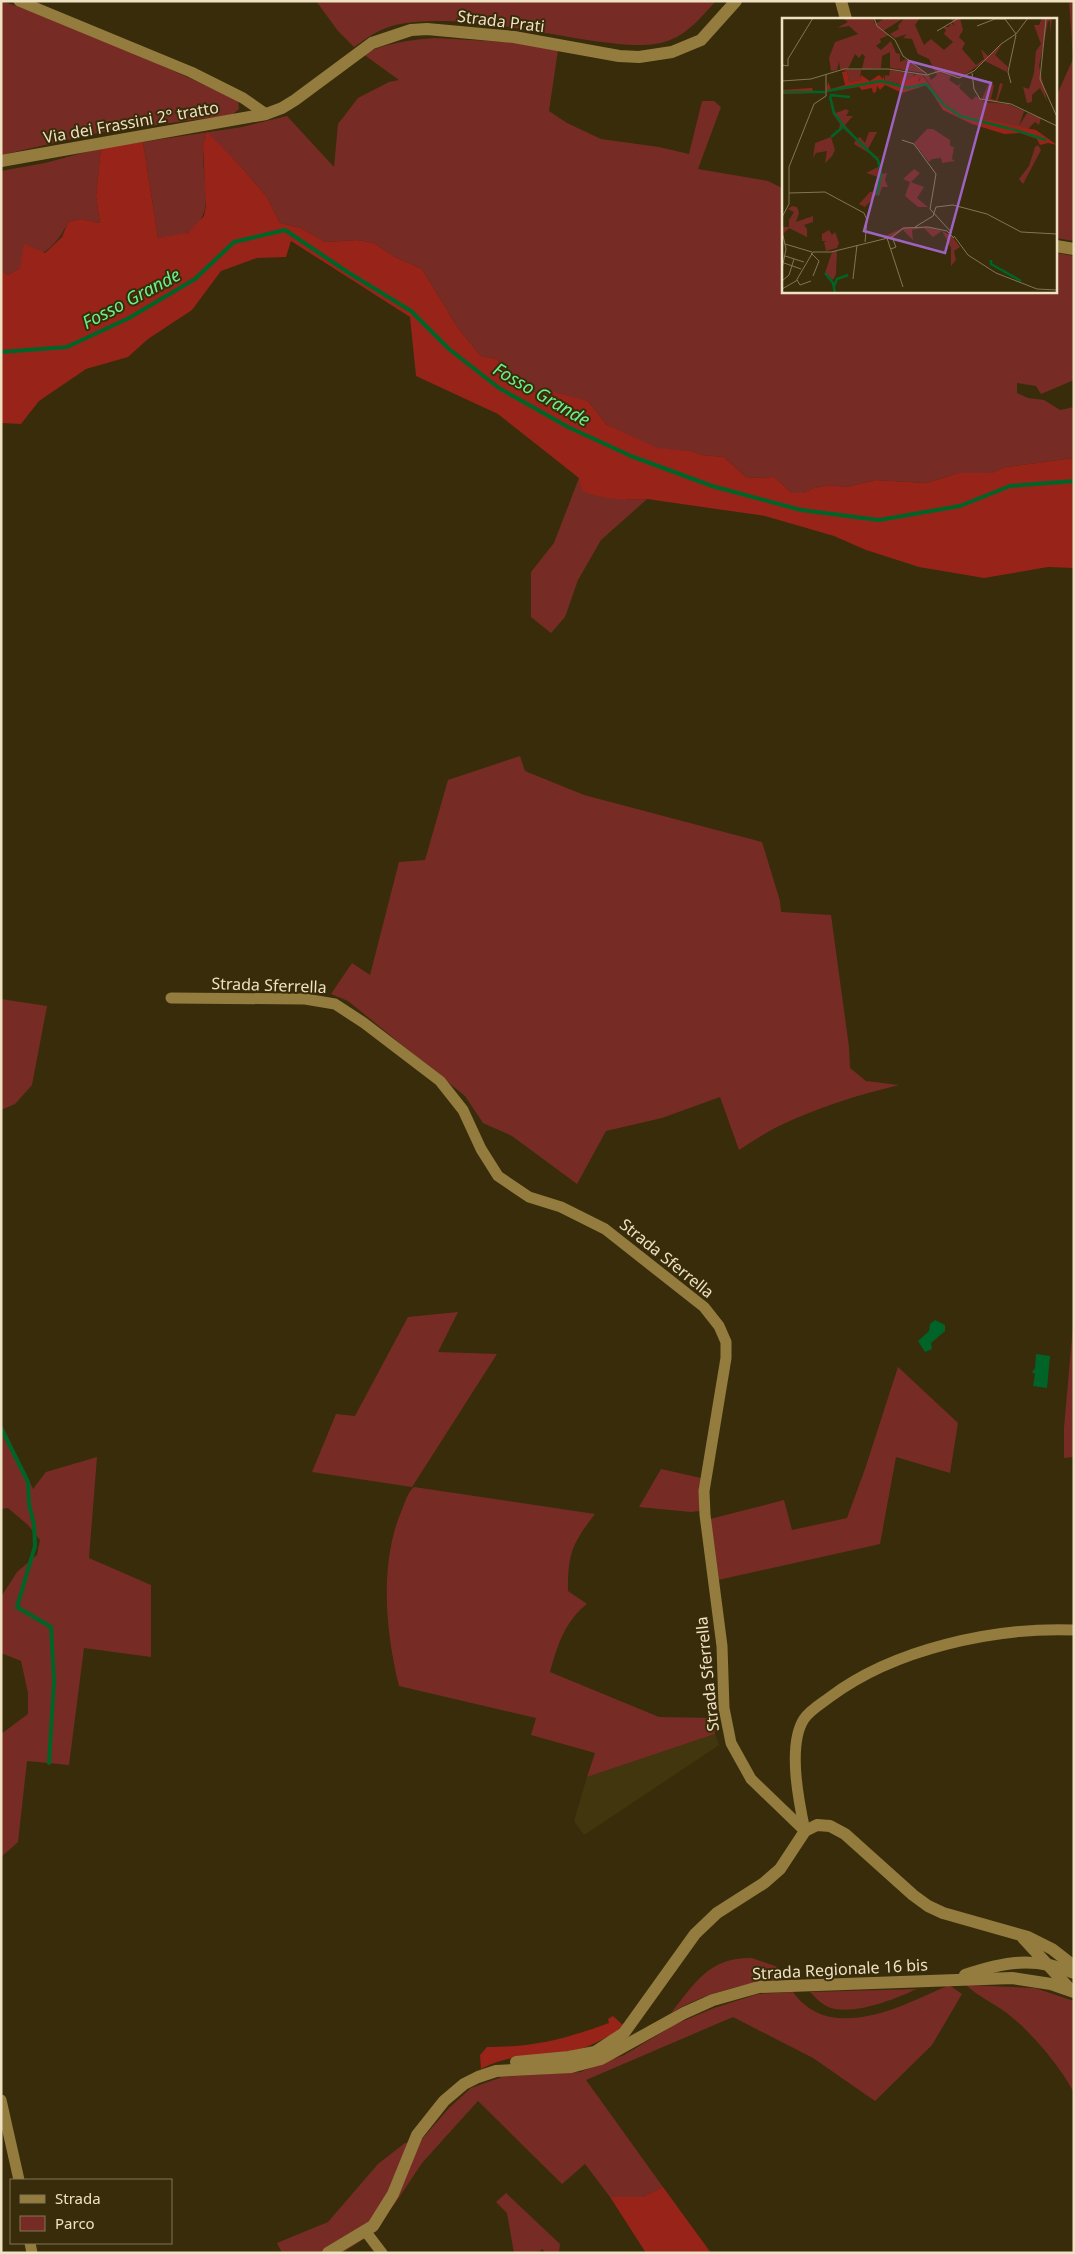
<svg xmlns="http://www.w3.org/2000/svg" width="1075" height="2254" font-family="'Noto Sans',sans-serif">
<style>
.built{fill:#42360f}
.green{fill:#762c24}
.forest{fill:#982319}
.water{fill:#006428}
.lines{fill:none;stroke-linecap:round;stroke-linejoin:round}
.stream{stroke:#006428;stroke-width:4}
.street{stroke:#937c3e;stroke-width:11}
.secondary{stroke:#937c3e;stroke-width:12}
.labels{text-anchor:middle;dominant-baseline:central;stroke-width:4;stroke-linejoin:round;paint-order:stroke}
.street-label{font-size:16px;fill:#eee2c3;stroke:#382c0b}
.water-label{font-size:18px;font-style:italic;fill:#68f18b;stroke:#382c0b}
.inset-river{fill:none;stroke:#006428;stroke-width:2.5}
.inset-road{fill:none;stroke:#817555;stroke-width:1}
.view{fill:#9e63c0;fill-opacity:0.15;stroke:#9e63c0;stroke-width:2.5}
.inset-edge{fill:none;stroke:#eee2c3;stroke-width:2.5}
</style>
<rect width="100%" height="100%" fill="#382c0b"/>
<path class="built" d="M 715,1734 L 719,1745 L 584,1835 L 574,1821 L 587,1777 Z"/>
<g class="green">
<path d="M 1,1 L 38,13 L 136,54 L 238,100 L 239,109 L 233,114 L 223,116 L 103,132 L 1,155 Z"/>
<path d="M 316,1 L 716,1 C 702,16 690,32 670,40 C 648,49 618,44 594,41 C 541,33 427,7 379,31 C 370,35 362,42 354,47 L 338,31 Z"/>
<path d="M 1069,1 L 1074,1 L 1074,241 L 1056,238 L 1056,97 L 1073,59 Z"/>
<path d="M 435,38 L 525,43 L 558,50 L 549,111 L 567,123 L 601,139 L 659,147 L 689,154 L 702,101 L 714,101 L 721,107 L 698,169 L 768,181 L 784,189 L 784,291 L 1056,291 L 1056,253 L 1074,256 L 1074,380 L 1041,394 L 1036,386 L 1017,383 L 1017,393 L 1028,398 L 1044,400 L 1060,410 L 1074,407 L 1074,458 L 1006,467 L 991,473 L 959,473 L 926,483 L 876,480 L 846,487 L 829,485 L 814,488 L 803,493 L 792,493 L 774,477 L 747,478 L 724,457 L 702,455 L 690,451 L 657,449 L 606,424 L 588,401 L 538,394 L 514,378 L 497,359 L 481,356 L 458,328 L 422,269 L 393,256 L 374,243 L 357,240 L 325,242 L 301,228 L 280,223 L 267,197 L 237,162 L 207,133 C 193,164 223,209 189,232 C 182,237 167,237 158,238 L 143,142 L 242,127 L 287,116 L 334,167 L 338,124 L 358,98 L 389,82 L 399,80 L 363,54 C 385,43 410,40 435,38 Z"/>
<path d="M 101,148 L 96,196 L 100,223 L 80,219 L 68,222 C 56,250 33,260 8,275 L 1,270 L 1,171 L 45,163 Z"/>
<path d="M 579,478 L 628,500 L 647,499 L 601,540 L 578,580 L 565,617 L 551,633 L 531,617 L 531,572 L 554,543 Z"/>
<path d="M 520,756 L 525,771 L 584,795 L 762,842 L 780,901 L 781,912 L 831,915 L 849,1047 L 850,1068 L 866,1081 L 899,1085 C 858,1095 816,1108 779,1126 C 765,1133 752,1142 739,1150 L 720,1097 L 662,1118 L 606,1131 L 577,1184 L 512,1136 L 483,1123 L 465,1096 L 348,1001 L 331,994 L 352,963 L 370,975 L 399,862 L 425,860 L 448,780 Z"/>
<path d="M 1,999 L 47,1006 L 32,1085 L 15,1104 L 1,1110 Z"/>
<path d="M 458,1312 L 438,1352 L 497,1354 L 412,1487 L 312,1472 L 336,1414 L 355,1416 L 408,1317 Z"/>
<path d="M 1074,1314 L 1074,1457 L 1064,1458 L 1064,1428 Z"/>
<path d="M 898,1367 L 958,1423 L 950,1473 L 896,1457 L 880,1544 L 718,1580 L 710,1519 L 784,1500 L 792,1530 L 847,1518 L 865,1469 Z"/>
<path d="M 1,1423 L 33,1489 L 46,1472 L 97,1457 L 89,1558 L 151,1585 L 151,1657 L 84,1648 L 69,1765 L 27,1761 L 18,1842 L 1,1857 L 1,1734 L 28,1714 L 28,1693 L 21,1661 L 1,1653 L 1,1597 L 17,1572 L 37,1555 L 40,1540 L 28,1525 L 8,1508 L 1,1509 Z"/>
<path d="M 661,1469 L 701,1478 L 700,1511 L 691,1512 L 639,1507 Z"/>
<path d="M 414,1487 L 595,1514 C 572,1544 568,1553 568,1591 L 587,1604 C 565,1621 557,1646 550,1672 L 659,1717 L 714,1718 L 715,1734 L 587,1777 L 595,1753 L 531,1735 L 536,1718 L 399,1686 C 385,1629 379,1561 403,1507 C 406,1500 408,1492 414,1487 Z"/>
<path d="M 752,1958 L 775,1966 L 790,1978 C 748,1983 707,1991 671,2013 C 695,1983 709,1957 752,1958 Z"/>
<path d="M 949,1985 L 962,1994 L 932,2045 L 875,2101 L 813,2058 L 733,2017 L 586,2080 L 663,2187 L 643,2197 L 610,2197 L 585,2164 L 562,2184 L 478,2101 L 422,2163 L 394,2205 L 365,2238 L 342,2253 L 282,2253 L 277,2243 L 328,2222 L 378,2164 L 405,2143 L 422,2139 L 449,2108 L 471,2088 L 502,2077 L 580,2072 L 624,2055 L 676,2024 L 714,2008 L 758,1994 L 793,1992 C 831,2045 904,2005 949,1985 Z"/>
<path d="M 966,1985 L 1035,1988 L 1074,2001 L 1074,2093 C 1062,2068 1027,2027 1004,2011 C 991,2002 978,1996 966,1985 Z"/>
<path d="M 917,1989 C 895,1999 856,2015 831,2008 C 822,2005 816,1998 810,1992 Z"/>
<path d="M 506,2193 L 560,2244 L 559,2253 L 546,2253 L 542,2249 L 538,2253 L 514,2253 L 507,2213 L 496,2202 Z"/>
</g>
<g class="forest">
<path d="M 207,132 L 237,162 L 267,197 L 280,223 L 301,228 L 325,242 L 357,240 L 374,243 L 393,256 L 422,269 L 458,328 L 481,356 L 497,359 L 514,378 L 538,394 L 545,390 L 588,401 L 606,424 L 657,448 L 690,451 L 702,455 L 724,457 L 747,478 L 774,477 L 792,493 L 803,493 L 814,488 L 829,485 L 846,487 L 876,480 L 926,483 L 959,473 L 991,473 L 1006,467 L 1074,458 L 1074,568 L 1048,567 L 984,578 L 919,567 L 866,550 L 834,536 L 765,516 L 647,499 C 624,501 604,499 582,491 L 579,478 L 498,414 L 416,376 L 410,317 L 291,241 L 286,257 L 257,258 L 221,271 L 192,310 L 148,339 L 128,357 L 86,369 L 39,401 L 21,424 L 1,423 L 1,270 L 8,275 L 20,268 L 24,244 L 45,253 L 62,237 L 68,222 L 80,219 L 100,223 L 96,196 L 101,148 L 143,142 L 158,238 L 188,233 L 204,216 L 206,205 L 203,146 Z"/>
<path d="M 613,2016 L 624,2026 C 607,2038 589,2048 568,2052 C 534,2058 514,2052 481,2069 L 480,2055 L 487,2047 C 535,2047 565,2039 609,2023 L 608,2019 Z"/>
<path d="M 663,2187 L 711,2253 L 646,2253 L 610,2197 L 643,2197 Z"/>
</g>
<g class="water">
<path d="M 935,1320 L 945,1325 L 945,1331 L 931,1343 L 932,1349 L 925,1352 L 918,1341 L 929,1331 L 930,1324 Z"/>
<path d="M 1036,1354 L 1050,1356 L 1047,1388 L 1033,1386 L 1035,1374 L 1032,1372 L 1035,1368 Z"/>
</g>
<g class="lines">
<g class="stream">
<path d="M 1,352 L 67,347 L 129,318 L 195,279 L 234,242 L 285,230 L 349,273 L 411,311 L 449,349 L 499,388 L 568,427 L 631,456 L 712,486 L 801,510 L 879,520 L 960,506 L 1010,486 L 1074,481"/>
<path d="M 1,1428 L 28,1482 L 29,1504 L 34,1525 L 35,1546 L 17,1607 L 51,1627 L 54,1681 L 49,1763"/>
</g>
<g class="street">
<path d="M 19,1 L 191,72 L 243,98 L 266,114"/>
<path d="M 171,998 L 305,999 L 335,1004 L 364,1023 L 440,1081 L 463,1110 L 481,1149 L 498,1176 L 529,1197 L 561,1207 L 605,1229 L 704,1307 L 719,1326 L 726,1342 L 726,1358 L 704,1491 L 705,1515 L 722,1646 L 724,1708 L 731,1743 L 751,1779 L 805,1831"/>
<path d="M 805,1831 C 799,1803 787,1745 804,1719 C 810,1710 821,1704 830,1697 C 894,1649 994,1627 1074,1630"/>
<path d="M 1,2100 L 19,2180"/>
<path d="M 366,2232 L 382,2253"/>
<path d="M 30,2243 L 32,2253"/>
</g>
<g class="secondary">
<path d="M 841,1 L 846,19"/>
<path d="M 1,161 L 266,114 L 282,108 L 295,100 L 372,43 L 411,30 L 427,29 L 514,37 L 619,56 L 639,57 L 672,52 L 701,40 L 736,1"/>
<path d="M 1056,246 L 1074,249"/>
<path d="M 1023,1938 L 1070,1989"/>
<path d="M 965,1975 C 1004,1962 1034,1956 1074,1973"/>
<path d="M 516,2062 L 569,2057 L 595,2052 L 624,2033 L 695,1934 L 717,1913 L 764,1883 L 780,1869 L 805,1831 L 817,1825 L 830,1826 L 845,1834 L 913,1895 L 928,1906 L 943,1913 L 1028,1937 L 1052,1949 L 1074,1966"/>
<path d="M 328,2253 L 373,2226 L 393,2194 L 417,2135 L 444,2101 L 464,2084 L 478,2077 L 496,2071 L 571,2067 L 601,2059 L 684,2013 L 713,2000 L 759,1987 L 1012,1978 L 1051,1984 L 1074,1992"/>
</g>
</g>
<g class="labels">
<g class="street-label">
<text transform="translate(501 21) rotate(7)">Strada Prati</text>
<text transform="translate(131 122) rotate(-10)">Via dei Frassini 2° tratto</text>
<text transform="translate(269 985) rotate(2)">Strada Sferrella</text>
<text transform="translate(667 1258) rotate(39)">Strada Sferrella</text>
<text transform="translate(707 1674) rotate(-96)">Strada Sferrella</text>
<text transform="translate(840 1969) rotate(-3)">Strada Regionale 16 bis</text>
</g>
<g class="water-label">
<text transform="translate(131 298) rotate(-28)">Fosso Grande</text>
<text transform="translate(542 394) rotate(30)">Fosso Grande</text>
</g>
</g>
<g transform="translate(782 18)">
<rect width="275" height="275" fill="#382c0b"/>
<path d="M 60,0 L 91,0 L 93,6 L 103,0 L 138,0 L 133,7 L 142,27 L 149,21 L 162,32 L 171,24 L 162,16 L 164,12 L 161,9 L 167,9 L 169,5 L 173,8 L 169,1 L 178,0 L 181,12 L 177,19 L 183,25 L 180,31 L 194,47 L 202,41 L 199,31 L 206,38 L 220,26 L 213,37 L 226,49 L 225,54 L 203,43 L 179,59 L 153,54 L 147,41 L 136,36 L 130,21 L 121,20 L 125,16 L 113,20 L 108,16 L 117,11 L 116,8 L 122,0 L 101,13 L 107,17 L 98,21 L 99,24 L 94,28 L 99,32 L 109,23 L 114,35 L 118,36 L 118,44 L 124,41 L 143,55 L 108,50 L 108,34 L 100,38 L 99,50 L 80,51 L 83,38 L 80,36 L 77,40 L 73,36 L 66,51 L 58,51 L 57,43 L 55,52 L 49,53 L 47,40 L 53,24 L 76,16 L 67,8 L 55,10 L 66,4 ZM 260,0 L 270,0 L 268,15 L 268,2 L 266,4 L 257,48 L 265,83 L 258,70 L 250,77 L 250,84 L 245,85 L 241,69 L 247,71 L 252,55 L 254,33 L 259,26 L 252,7 L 257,7 ZM 60,52 L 79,52 L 78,62 L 67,64 L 65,53 ZM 108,52 L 132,56 L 130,62 L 122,64 L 122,58 L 119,66 L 103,63 L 103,57 L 107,58 ZM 154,54 L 169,58 L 167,62 L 176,68 L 179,65 L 177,70 L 190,82 L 194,78 L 203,84 L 226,86 L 242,93 L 237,108 L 245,95 L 259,100 L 257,107 L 253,104 L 245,112 L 177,96 L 160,83 L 141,57 L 135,64 L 135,56 L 147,57 L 149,62 L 155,57 ZM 208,62 L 212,68 L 209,81 L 214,82 L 218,65 L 221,66 L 215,84 L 200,81 ZM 48,84 L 54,95 L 64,91 L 67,93 L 64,98 L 71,98 L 63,107 L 75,121 L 78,119 L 83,125 L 87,114 L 95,114 L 86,131 L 95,139 L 100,138 L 95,140 L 72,126 L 74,122 L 61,110 L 57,111 L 58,106 L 51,96 ZM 145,111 L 151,111 L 168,122 L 168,128 L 172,129 L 170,141 L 173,143 L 160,145 L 159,140 L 150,141 L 147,144 L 132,125 ZM 49,119 L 53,132 L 50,138 L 43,145 L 45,133 L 34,135 L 31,140 L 33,125 ZM 256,127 L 259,132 L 241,166 L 237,161 L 247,148 L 253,129 ZM 96,149 L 100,156 L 105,155 L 103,162 L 106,169 L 100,169 L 97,178 L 94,177 L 83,189 L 77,186 L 88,174 L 95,173 L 92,167 L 99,160 L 84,155 ZM 132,151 L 138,155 L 129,164 L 142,169 L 135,180 L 146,189 L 136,189 L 123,178 L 128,164 L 121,161 ZM 10,188 L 15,189 L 17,195 L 14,204 L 31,198 L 31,204 L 22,207 L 25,211 L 25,219 L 7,210 L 1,216 L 0,209 L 7,209 L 7,202 L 12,194 L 6,191 ZM 144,209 L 160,213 L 151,219 L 142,210 L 130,212 L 131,222 L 121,212 L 110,220 L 103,218 L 121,210 ZM 47,212 L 50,217 L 53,214 L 57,225 L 55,230 L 44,233 L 42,224 L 45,223 L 40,223 L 40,216 ZM 160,213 L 170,218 L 178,229 L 172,233 L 174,242 L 169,248 L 169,230 ZM 55,232 L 54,256 L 51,262 L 43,255 L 50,234 Z" fill="#762c24"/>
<path d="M 65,53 L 67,64 L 78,62 L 79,57 L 88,63 L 97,57 L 101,61 L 101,57 L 103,63 L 117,66 L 120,57 L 123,64 L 135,56 L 137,64 L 140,57 L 160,83 L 177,96 L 254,112 L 275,127 L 266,125 L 258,127 L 255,121 L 238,115 L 222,116 L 190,106 L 161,92 L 145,67 L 120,75 L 103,67 L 98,72 L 95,68 L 94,74 L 91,75 L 90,70 L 80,72 L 77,69 L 44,74 L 46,64 L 49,71 L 63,67 L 60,54 ZM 30,70 L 32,75 L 0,76 L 0,72 Z" fill="#982319"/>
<path class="inset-river" d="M 45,73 L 99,63 L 125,70 L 144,66 L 162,87 L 178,98 L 229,111M 0,74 L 43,74M 48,77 L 68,79M 48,78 L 52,95 L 63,110 L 96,142 L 99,156 L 95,177M 230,111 L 264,122M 49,119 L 62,108M 209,242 L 209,246 L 239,263M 43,255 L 51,265 L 53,275M 52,268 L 55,261 L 66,257"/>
<path class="inset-road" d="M 92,0 L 95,8 L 113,22 L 121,38 L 145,56M 264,1 L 258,61 L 275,99M 195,8 L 213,1 L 223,1 L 234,16M 155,13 L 177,0M 0,47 L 6,48 L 6,41 L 31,0M 192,53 L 219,26 L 234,16 L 246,0M 190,55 L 192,71 L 198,81 L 229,86 L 275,108M 0,63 L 29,61 L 62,51 L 106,51 L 145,57 L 158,53 L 177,60 L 192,53M 229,65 L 226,54 L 234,17M 120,122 L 132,126 L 154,156 L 148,191 L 170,215M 7,175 L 43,174 L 82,195 L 85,202 L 83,224M 151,198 L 154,189 L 171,187 L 205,196 L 239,214 L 275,216M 0,199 L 7,186 L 7,149 L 32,86 L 44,78 L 44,56M 133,209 L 151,198M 0,213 L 4,231 L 0,251M 172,218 L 186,237 L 214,255 L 255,271 L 275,272M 105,220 L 121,269M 3,226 L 30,234M 109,231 L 114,229 L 110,219M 29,235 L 37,243 L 31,258M 3,238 L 22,244M 2,245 L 19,251M 71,261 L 75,227M 15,262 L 18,267 L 29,263M 0,263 L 7,257 L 12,241M 0,271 L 14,263 L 31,234 L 49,234 L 110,219 L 121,210 L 146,209 L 165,213 L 172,220"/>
<path class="view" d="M 127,43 L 209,65 L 163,235 L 82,213 Z"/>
<rect width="275" height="275" class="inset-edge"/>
</g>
<rect width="1075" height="2254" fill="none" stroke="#eee2c3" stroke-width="5"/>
<rect x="10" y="2179" width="162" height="65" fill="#382c0b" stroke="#817555"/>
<rect x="20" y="2195" width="25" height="8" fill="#937c3e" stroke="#817555"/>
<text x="55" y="2204" font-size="15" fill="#eee2c3">Strada</text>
<rect x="20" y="2216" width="25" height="15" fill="#762c24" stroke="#817555"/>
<text x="55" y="2229" font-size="15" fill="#eee2c3">Parco</text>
</svg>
